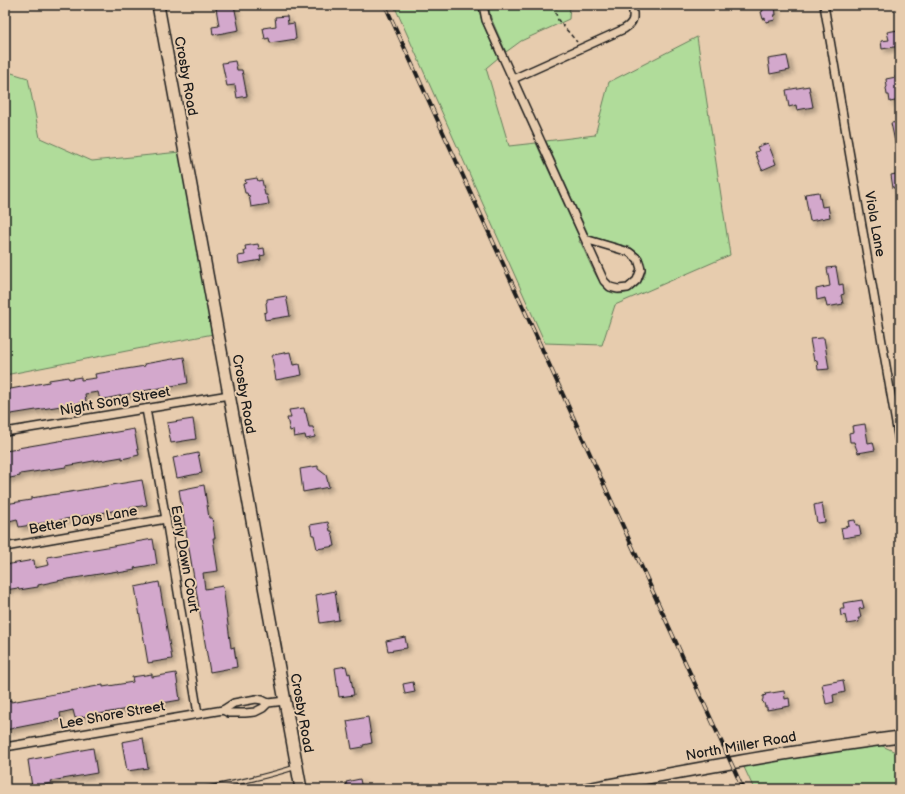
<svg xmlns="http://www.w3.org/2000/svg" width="905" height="794" font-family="'Balsamiq Sans',sans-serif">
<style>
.green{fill:#b0dc9a;stroke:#667c5b}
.building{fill:#d3a8cc;stroke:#1c1c1c;filter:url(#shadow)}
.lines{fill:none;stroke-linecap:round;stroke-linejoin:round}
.lane-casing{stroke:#1c1c1c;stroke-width:6}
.street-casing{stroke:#1c1c1c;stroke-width:10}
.secondary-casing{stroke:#1c1c1c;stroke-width:14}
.path{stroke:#1c1c1c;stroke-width:1.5;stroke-dasharray:4 3;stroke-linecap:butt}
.lane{stroke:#e7ccae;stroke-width:3.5}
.street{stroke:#e7ccae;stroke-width:7}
.secondary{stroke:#e7ccae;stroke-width:11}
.rail-casing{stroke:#1c1c1c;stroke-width:4}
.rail{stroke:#e7ccae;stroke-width:2.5;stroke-dasharray:8;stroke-linecap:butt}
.labels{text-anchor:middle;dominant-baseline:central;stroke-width:4;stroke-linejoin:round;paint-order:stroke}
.street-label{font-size:14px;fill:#1c1c1c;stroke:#e7ccae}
</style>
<defs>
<filter id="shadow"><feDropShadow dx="3.5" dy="3.5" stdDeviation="2" flood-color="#0004"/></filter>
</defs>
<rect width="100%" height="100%" fill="#e7ccae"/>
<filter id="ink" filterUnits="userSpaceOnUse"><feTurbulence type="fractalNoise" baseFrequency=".025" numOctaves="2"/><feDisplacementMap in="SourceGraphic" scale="8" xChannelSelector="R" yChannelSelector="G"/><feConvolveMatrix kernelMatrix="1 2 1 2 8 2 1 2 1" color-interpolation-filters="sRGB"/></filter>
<g filter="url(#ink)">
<g class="green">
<path d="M 394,5 L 478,5 L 482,22 L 498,58 L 486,68 L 509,146 L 536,143 L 580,239 L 579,242 L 581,243 C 586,254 598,285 608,291 C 632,304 663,269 633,249 C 630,246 625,246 621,245 C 610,242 600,239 589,236 L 546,141 L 595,135 L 609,82 L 697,37 L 730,255 L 615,305 L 602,345 L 545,343 Z"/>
<path d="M 488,5 L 570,5 L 569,19 L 521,41 L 506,52 L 491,18 Z"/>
<path d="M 5,71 L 28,78 L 40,138 L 92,161 L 180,152 L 213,334 L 5,375 Z"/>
<path d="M 878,744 L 900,754 L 900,789 L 754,789 L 743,765 Z"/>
</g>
<g class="building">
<path d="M 234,5 L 239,30 L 213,35 L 212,27 L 219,26 L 216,8 Z"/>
<path d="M 762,5 L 775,5 L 776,15 L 774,15 L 775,20 L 766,22 L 765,18 L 763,19 L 761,12 L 763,11 Z"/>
<path d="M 287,16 L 288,24 L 294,23 L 296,39 L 270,43 L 269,38 L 265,39 L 263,28 L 276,26 L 275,17 Z"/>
<path d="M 898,30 L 900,46 L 882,49 L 881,41 L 889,40 L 887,32 Z"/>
<path d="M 787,56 L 790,70 L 770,74 L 768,59 Z"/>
<path d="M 235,61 L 237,70 L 242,70 L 247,96 L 237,98 L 235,85 L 227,86 L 222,63 Z"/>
<path d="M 896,77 L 900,100 L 890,102 L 889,95 L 887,95 L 886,88 L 887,87 L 886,79 Z"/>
<path d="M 809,86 L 813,107 L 797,110 L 796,105 L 789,107 L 786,90 Z"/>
<path d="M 900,122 L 900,150 L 897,151 L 891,123 Z"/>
<path d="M 768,143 L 776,164 L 762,170 L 755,152 L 759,151 L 757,147 Z"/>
<path d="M 900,173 L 900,187 L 893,188 L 891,175 Z"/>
<path d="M 257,178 L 258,181 L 262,180 L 265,195 L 267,195 L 269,204 L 251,207 L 249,195 L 248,196 L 247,193 L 245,193 L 243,184 L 246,183 L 245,180 Z"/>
<path d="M 819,192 L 822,207 L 828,206 L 830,217 L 810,221 L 805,194 Z"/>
<path d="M 258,244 L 259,249 L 264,248 L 265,255 L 260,256 L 261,260 L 239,264 L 238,256 L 245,255 L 244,251 L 246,251 L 245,246 Z"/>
<path d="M 836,267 L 839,285 L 843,284 L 844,294 L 841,295 L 843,304 L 827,307 L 825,298 L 817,300 L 816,289 L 830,286 L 827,268 Z"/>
<path d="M 286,296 L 290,316 L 265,320 L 264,313 L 267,312 L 266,303 L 267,302 L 267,299 Z"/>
<path d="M 821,338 L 824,338 L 829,369 L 818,370 L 817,360 L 814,361 L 810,339 Z"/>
<path d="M 290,352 L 293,365 L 300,364 L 302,375 L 276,380 L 272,357 L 273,355 Z"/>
<path d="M 184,357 L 188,383 L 143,391 L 100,400 L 98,392 L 85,394 L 86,402 L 5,415 L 5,390 L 49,382 L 49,380 L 68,377 L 69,379 L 81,377 L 81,380 L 96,378 L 95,374 L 145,366 L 144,364 Z"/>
<path d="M 304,408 L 305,413 L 306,413 L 309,427 L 313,427 L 315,437 L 306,439 L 305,435 L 294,437 L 293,430 L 290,431 L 287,418 L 291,418 L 289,410 Z"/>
<path d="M 193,419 L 196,439 L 171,443 L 167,423 Z"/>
<path d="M 865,424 L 868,443 L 873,442 L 875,450 L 858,453 L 854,442 L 850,442 L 849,433 L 853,432 L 852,426 Z"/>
<path d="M 134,429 L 139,455 L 122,459 L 122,457 L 99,461 L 99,460 L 66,466 L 66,467 L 20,474 L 20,476 L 5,479 L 5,451 L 18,449 L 18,448 L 111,432 L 111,433 Z"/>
<path d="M 198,453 L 202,473 L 177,478 L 173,458 Z"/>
<path d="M 318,466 L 318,469 L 326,475 L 329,487 L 303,492 L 300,469 Z"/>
<path d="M 142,480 L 147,505 L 19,527 L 17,519 L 5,522 L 5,504 L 31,500 L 31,498 L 70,492 Z"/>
<path d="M 204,485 L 209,518 L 212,518 L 215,538 L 213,538 L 218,571 L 203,573 L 205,589 L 223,586 L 231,648 L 234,647 L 237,667 L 210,672 L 179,490 Z"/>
<path d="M 822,503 L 825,522 L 817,523 L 814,505 Z"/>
<path d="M 855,520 L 856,525 L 859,525 L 861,535 L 843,538 L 841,528 L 849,526 L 848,521 Z"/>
<path d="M 328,522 L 330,531 L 332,531 L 335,546 L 317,549 L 314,535 L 312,535 L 310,525 Z"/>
<path d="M 153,539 L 157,564 L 134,568 L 135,570 L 118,573 L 118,571 L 62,580 L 38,585 L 38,587 L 19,590 L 18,588 L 5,590 L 5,565 L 34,560 L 35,568 L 49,565 L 47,557 L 107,547 Z"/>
<path d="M 159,582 L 172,659 L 148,663 L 135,587 Z"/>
<path d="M 335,591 L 339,620 L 320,623 L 316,595 Z"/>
<path d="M 862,600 L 864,608 L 859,609 L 861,618 L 858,618 L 859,622 L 847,624 L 845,615 L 841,616 L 840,609 L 844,609 L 843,603 Z"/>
<path d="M 405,637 L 407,648 L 388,651 L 386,641 Z"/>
<path d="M 346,666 L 348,674 L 350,673 L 354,695 L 339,697 L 335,668 Z"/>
<path d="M 176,673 L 180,700 L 75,718 L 73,710 L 60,713 L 61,719 L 5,730 L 5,701 L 11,700 L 11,702 L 103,685 L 103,687 L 133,682 L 132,677 L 152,674 L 152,677 Z"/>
<path d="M 843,680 L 845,692 L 833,695 L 834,702 L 826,704 L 822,684 Z"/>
<path d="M 413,682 L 415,692 L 405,694 L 403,684 Z"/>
<path d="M 784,691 L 785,699 L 789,698 L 790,706 L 767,710 L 767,707 L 765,707 L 764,703 L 762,701 L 763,699 L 763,696 L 766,695 L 765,694 Z"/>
<path d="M 368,717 L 372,743 L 363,745 L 363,747 L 352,749 L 347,721 Z"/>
<path d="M 143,738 L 148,768 L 127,771 L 122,742 Z"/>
<path d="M 93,748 L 97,773 L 51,781 L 52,783 L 32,787 L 28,760 Z"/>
<path d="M 360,779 L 362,789 L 348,789 L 346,782 Z"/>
</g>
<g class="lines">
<defs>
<path id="lane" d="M 205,789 C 236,783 266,777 296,767"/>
<g id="street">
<path d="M 483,5 L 486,20 L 585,239 L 604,281 L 610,287 L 618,289 L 628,288 L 637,280 L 641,269 L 638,259 L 629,252 L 585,239"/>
<path d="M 824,5 L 900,447"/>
<path d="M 513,79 L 624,29 C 635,22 634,17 632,5"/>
<path d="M 146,409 L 166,519 L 198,714"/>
<path d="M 5,432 L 229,395"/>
<path d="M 5,547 L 166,519"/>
<path d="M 223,710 L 234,703 L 256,699 L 262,700 L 268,703"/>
<path d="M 5,747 L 211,712 L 223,710 L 229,713 L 245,713 L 255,712 L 263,708 L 268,703 L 285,701"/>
</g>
<g id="secondary">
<path d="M 158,5 L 301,789"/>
<path d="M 587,789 C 691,770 795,750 900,737"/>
</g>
</defs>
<use href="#lane" class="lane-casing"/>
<use href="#street" class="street-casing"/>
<use href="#secondary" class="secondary-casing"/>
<path class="path" d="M 557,5 L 556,14 L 558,20 L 577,42"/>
<use href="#lane" class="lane"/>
<use href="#street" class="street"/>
<use href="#secondary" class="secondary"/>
<defs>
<path id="rail" d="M 385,5 L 743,789"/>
</defs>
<use href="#rail" class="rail-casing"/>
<use href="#rail" class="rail"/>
</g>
</g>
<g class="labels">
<g class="street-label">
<text transform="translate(186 76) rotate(80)">Crosby Road</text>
<text transform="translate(875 224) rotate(80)">Viola Lane</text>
<text transform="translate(244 394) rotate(80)">Crosby Road</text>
<text transform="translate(115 401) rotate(-10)">Night Song Street</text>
<text transform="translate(83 520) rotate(-10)">Better Days Lane</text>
<text transform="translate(185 559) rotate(80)">Early Dawn Court</text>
<text transform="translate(302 713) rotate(80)">Crosby Road</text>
<text transform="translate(112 715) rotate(-10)">Lee Shore Street</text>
<text transform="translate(741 746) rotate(-10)">North Miller Road</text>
</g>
</g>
<rect width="905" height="794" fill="none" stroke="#e7ccae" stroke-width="20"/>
<rect x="10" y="10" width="885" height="774" fill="none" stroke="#1c1c1c" stroke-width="1.5" filter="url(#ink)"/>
</svg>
